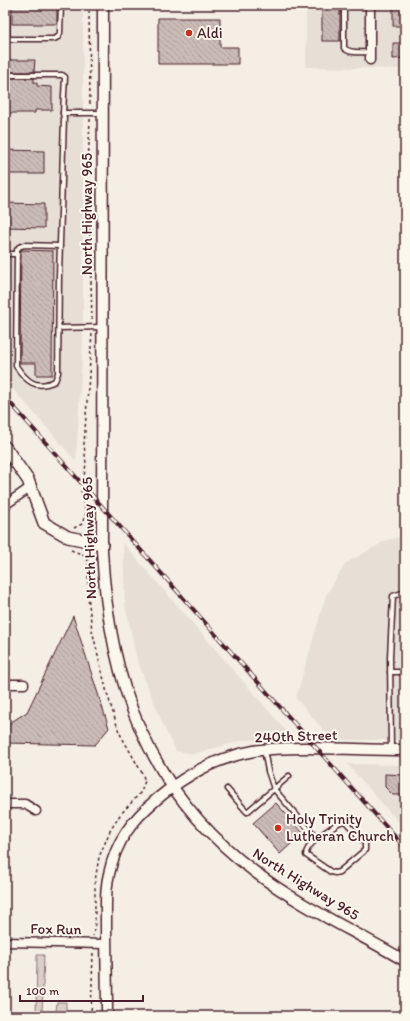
<svg xmlns="http://www.w3.org/2000/svg" width="410" height="1021" font-family="Itim,sans-serif">
<style>
.built{fill:#e7dfd6}
.park{fill:#dbd0c9;stroke:#92787a}
.building{fill:url(#building-back-hatch);stroke:#4a1f2b}
.lines{fill:none;stroke-linecap:round;stroke-linejoin:round}
.service-casing{stroke:#4a1f2b;stroke-width:7}
.minor-casing{stroke:#4a1f2b;stroke-width:11}
.tertiary-casing{stroke:#4a1f2b;stroke-width:13}
.secondary-casing{stroke:#4a1f2b;stroke-width:14}
.path{stroke:#4a1f2b;stroke-width:1.5;stroke-dasharray:3 3;stroke-linecap:butt}
.service{stroke:#fbf7ec;stroke-width:4}
.minor{stroke:#fbf7ec;stroke-width:8}
.tertiary{stroke:#fbf7ec;stroke-width:10}
.secondary{stroke:#fbf7ec;stroke-width:11}
.rail-casing{stroke:#4a1f2b;stroke-width:4}
.rail{stroke:#fbf7ec;stroke-width:2.5;stroke-dasharray:8;stroke-linecap:butt}
.poi-dot{fill:#c8321e;stroke:#fbf7ec;stroke-width:1.5}
.labels{text-anchor:middle;dominant-baseline:central;stroke-width:4;stroke-linejoin:round;paint-order:stroke}
.poi-label{font-size:15px;fill:#4a1f2b;stroke:#fbf7ec;text-anchor:start}
.street-label{font-size:15px;fill:#4a1f2b;stroke:#fbf7ec}
</style>
<defs>
<pattern id="building-back-hatch" width="6" height="6" patternUnits="userSpaceOnUse"><rect width="6" height="6" fill="#cabbb6"/><path d="M-1 5l2 2M0 0l6 6M5-1l2 2" fill="none" stroke="#afa09d"/></pattern>
</defs>
<rect width="100%" height="100%" fill="#f4eee4"/>
<filter id="ink" filterUnits="userSpaceOnUse"><feTurbulence type="fractalNoise" baseFrequency=".025" numOctaves="2"/><feDisplacementMap in="SourceGraphic" scale="8" xChannelSelector="R" yChannelSelector="G"/><feConvolveMatrix kernelMatrix="1 2 1 2 8 2 1 2 1" color-interpolation-filters="sRGB"/></filter>
<g filter="url(#ink)">
<g class="built">
<path d="M 5,5 L 83,5 L 83,340 L 76,461 L 5,380 Z"/>
<path d="M 306,5 L 405,5 L 405,69 L 306,67 Z"/>
<path d="M 405,536 L 405,740 L 332,740 L 296,698 L 326,595 L 346,563 L 387,540 Z"/>
<path d="M 123,543 L 293,739 L 244,740 L 193,754 L 176,751 L 164,727 L 137,660 L 125,605 Z"/>
<path d="M 347,764 L 405,765 L 405,829 Z"/>
</g>
<g class="park">
<path d="M 37,955 L 44,955 L 42,1014 L 89,1015 L 89,1016 L 36,1016 Z"/>
<path d="M 57,1002 L 66,1002 L 66,1011 L 56,1011 Z"/>
</g>
<g class="building">
<rect x="12" y="5" width="45" height="19"/>
<rect x="322" y="5" width="18" height="36"/>
<rect x="393" y="6" width="12" height="20"/>
<path d="M 158,18 L 220,18 L 220,47 L 238,47 L 238,64 L 158,64 Z"/>
<path d="M 393,43 L 405,43 L 405,58 L 393,59 Z"/>
<path d="M 5,60 L 35,60 L 34,72 L 5,72 Z"/>
<path d="M 5,78 L 34,78 L 34,83 L 37,83 L 37,86 L 52,87 L 52,110 L 35,110 L 35,113 L 5,113 Z"/>
<path d="M 5,150 L 44,151 L 44,174 L 5,174 Z"/>
<path d="M 5,203 L 44,204 L 44,228 L 5,227 Z"/>
<path d="M 21,250 L 53,251 L 52,375 L 36,375 L 36,363 L 20,363 Z"/>
<path d="M 73,616 L 109,728 L 95,745 L 5,743 L 5,726 L 27,712 Z"/>
<path d="M 385,774 L 405,775 L 405,795 L 393,795 L 385,787 Z"/>
<path d="M 276,803 L 303,833 L 280,854 L 253,823 Z"/>
</g>
<g class="lines">
<defs>
<g id="service">
<path d="M 7,5 L 7,39"/>
<path d="M 344,5 L 344,48 C 350,54 362,52 370,52"/>
<path d="M 5,39 L 54,39 L 58,37 L 60,33 L 61,5"/>
<path d="M 5,75 L 62,75 L 65,77 L 63,113"/>
<path d="M 60,246 L 24,245 L 19,247 L 17,250 L 16,366 C 27,382 36,390 55,381 L 58,373 L 59,275 L 64,118 L 63,113 L 102,113"/>
<path d="M 5,254 L 16,254"/>
<path d="M 59,328 L 102,327"/>
<path d="M 390,672 L 405,672"/>
<path d="M 264,750 L 268,771 L 274,789 L 317,839"/>
<path d="M 391,750 L 390,657 L 393,596 L 405,592"/>
<path d="M 227,789 L 247,812 L 289,776"/>
<path d="M 345,821 L 365,843 L 365,850 L 339,872 L 335,873 L 331,872 L 306,855 C 305,844 331,828 340,822 Z"/>
</g>
<g id="minor">
<path d="M 370,5 L 370,60"/>
<path d="M 5,505 L 31,487"/>
<path d="M 5,684 L 24,684"/>
<path d="M 5,804 L 25,804 L 36,811"/>
<path d="M 5,942 L 106,944"/>
</g>
<g id="tertiary">
<path d="M 103,5 L 102,551 C 109,682 147,790 255,872 C 301,907 355,931 405,961"/>
<path d="M 107,1016 C 107,984 106,951 106,919 C 106,904 105,888 109,874 C 116,841 132,820 157,799 C 184,776 218,757 254,751 C 271,748 288,748 305,748 C 338,748 372,750 405,750"/>
</g>
<path id="secondary" d="M 5,447 L 28,480 L 44,523 L 68,537 L 102,544"/>
</defs>
<use href="#service" class="service-casing"/>
<use href="#minor" class="minor-casing"/>
<use href="#tertiary" class="tertiary-casing"/>
<use href="#secondary" class="secondary-casing"/>
<g class="path">
<path d="M 89,5 L 90,107"/>
<path d="M 90,119 L 88,167 L 92,321"/>
<path d="M 74,528 L 82,524 L 86,513 L 81,494 L 86,464 L 84,444 L 92,333"/>
<path d="M 71,550 L 84,555 L 88,561 L 88,596 L 92,630 L 107,693 L 119,732 L 142,773 L 145,781 L 141,792 L 120,815 L 110,831 L 99,857 L 95,881 L 95,923 L 93,936"/>
<path d="M 91,1016 L 93,952"/>
</g>
<use href="#service" class="service"/>
<use href="#minor" class="minor"/>
<use href="#tertiary" class="tertiary"/>
<use href="#secondary" class="secondary"/>
<defs>
<path id="rail" d="M 5,397 L 405,848"/>
</defs>
<use href="#rail" class="rail-casing"/>
<use href="#rail" class="rail"/>
</g>
</g>
<g class="poi-dot">
<circle cx="189" cy="33" r="4"/>
<circle cx="278" cy="828" r="4"/>
</g>
<g class="labels">
<g class="poi-label">
<text x="197" y="33">Aldi</text>
<text x="286" y="819">Holy Trinity<tspan x="286" dy="17">Lutheran Church</tspan></text>
</g>
<g class="street-label">
<text transform="translate(87 214) rotate(-90)">North Highway 965</text>
<text transform="translate(89 538) rotate(-92)">North Highway 965</text>
<text transform="translate(296 736) rotate(-2)">240th Street</text>
<text transform="translate(306 884) rotate(32)">North Highway 965</text>
<text transform="translate(56 929) rotate(1)">Fox Run</text>
</g>
</g>
<rect width="410" height="1021" fill="none" stroke="#fbf7ec" stroke-width="20"/>
<rect x="10" y="10" width="390" height="1001" fill="none" stroke="#4a1f2b" stroke-width="1.5" filter="url(#ink)"/>
<path d="M20 995v6h123v-6" fill="none" stroke="#4a1f2b" stroke-width="2"/>
<text x="26" y="995" font-size="12" fill="#4a1f2b" stroke="#fbf7ec" stroke-width="3" paint-order="stroke">100 m</text>
</svg>
